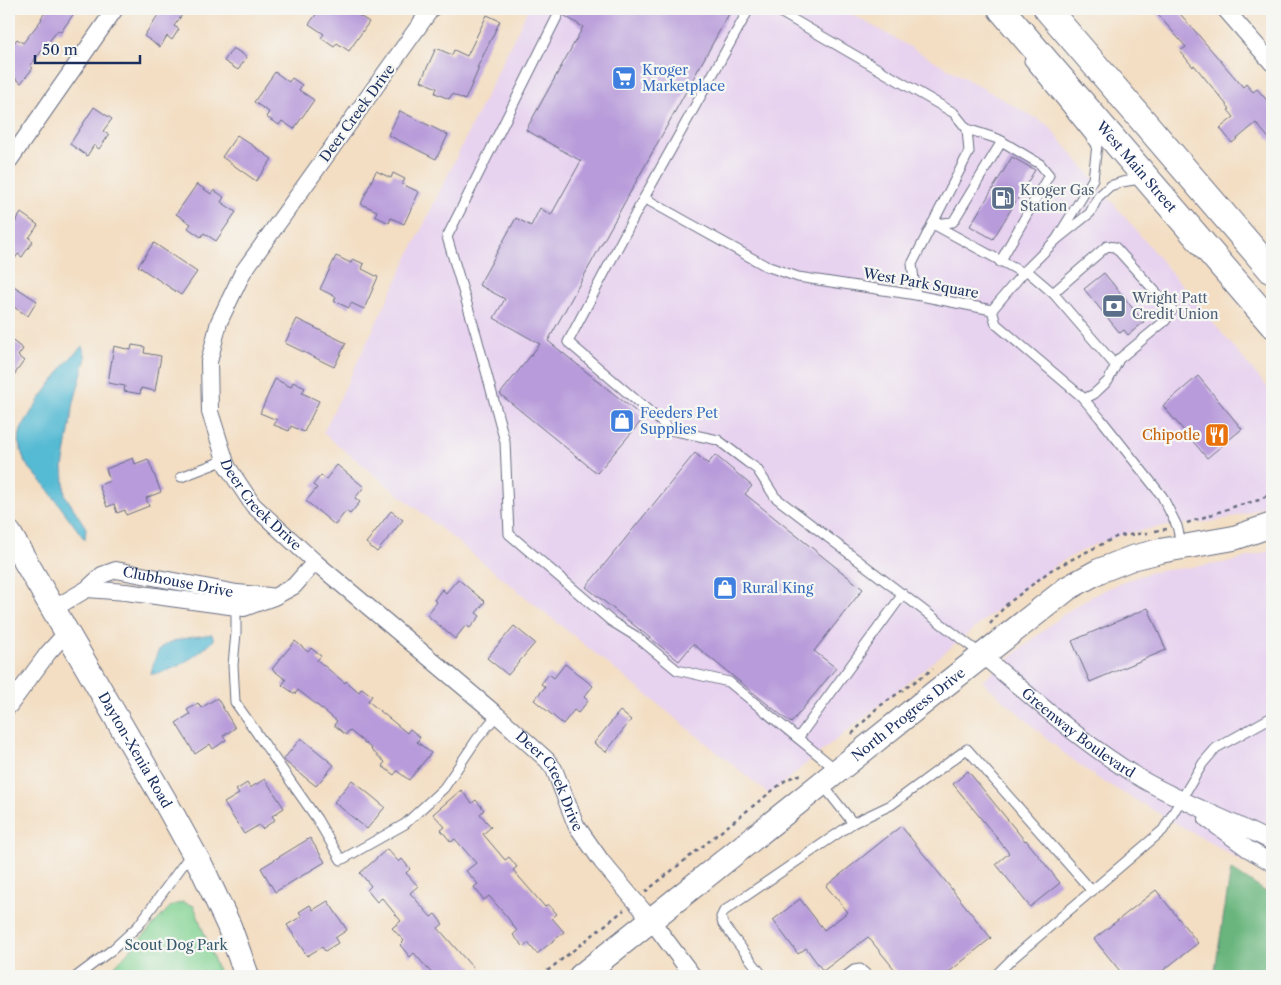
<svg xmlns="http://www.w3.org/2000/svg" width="1281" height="985" font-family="'Libre Caslon Text',serif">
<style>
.built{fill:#e7d2ef}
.green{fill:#82d393;stroke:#4e8178}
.forest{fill:#69b57d;stroke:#42726e}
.water{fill:#55bad3;stroke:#387498}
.building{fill:#b89bda}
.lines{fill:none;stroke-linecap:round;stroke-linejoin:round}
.lane-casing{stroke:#676c81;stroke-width:11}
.street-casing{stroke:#676c81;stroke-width:18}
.secondary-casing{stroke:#676c81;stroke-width:26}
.primary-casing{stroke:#676c81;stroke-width:28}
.path{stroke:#676c81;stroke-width:2.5;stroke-dasharray:4 4;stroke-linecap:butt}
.lane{stroke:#fff;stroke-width:9}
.street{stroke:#fff;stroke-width:16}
.secondary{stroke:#fff;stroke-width:24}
.primary{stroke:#fff;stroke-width:26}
.labels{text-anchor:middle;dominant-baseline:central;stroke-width:4.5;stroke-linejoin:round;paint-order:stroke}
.shop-label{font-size:14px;fill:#366cbe;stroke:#f6f6f2;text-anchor:start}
.street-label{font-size:14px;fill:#1b2f5e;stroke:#f6f6f2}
.service-label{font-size:14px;fill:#4e5e75;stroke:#f6f6f2;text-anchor:start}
.food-label{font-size:14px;fill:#c56008;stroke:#f6f6f2;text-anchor:end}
.park-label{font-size:14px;fill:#35586b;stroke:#f6f6f2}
</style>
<rect width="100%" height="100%" fill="#f6f6f2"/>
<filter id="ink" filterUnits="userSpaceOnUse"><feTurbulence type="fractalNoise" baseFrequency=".02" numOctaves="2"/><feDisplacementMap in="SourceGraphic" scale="10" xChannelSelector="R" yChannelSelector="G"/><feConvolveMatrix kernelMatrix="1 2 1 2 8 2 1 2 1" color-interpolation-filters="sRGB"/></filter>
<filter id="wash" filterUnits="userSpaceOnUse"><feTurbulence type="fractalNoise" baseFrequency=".0096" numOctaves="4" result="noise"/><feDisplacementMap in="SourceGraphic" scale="20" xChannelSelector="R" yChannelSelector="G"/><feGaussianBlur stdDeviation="1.12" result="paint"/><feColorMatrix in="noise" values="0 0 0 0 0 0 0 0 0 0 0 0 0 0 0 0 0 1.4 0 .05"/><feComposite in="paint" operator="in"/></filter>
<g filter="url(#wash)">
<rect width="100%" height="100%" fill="#f3dec3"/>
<g class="built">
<path d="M 528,9 L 843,9 L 1048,125 L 1272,393 L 1272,503 L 1247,513 L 1217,521 L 1158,527 L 1124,534 L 1091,546 L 1059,563 L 1028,585 L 769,794 L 323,433 Z"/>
<path d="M 1272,550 L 1272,878 L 1097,778 L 1061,751 L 982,681 L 1061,616 L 1090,597 L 1121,582 L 1152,572 L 1231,562 Z"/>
</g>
<path class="green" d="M 182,902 L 194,906 L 220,976 L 101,976 L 112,969 L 171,906 Z"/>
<path class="forest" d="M 1231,869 L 1272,896 L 1272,976 L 1214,976 Z"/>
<g class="water">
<path d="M 82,346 L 86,357 L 74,402 L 63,467 L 65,495 L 86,528 L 85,540 L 43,483 L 25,463 L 18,441 L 22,427 L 39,400 L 66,363 Z"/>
<path d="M 212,634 L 214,640 C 201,653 171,674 151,674 C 153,666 155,654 161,648 C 171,638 198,637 212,634 Z"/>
</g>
<g id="blocks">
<g class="building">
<path d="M 48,9 L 77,9 L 61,32 L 58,30 L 30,66 L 33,68 L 21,83 L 9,73 L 9,60 L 14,53 L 9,49 L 17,39 L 23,43 L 42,19 L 41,18 Z"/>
<path d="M 162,9 L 173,9 L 182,15 L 174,26 L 179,29 L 172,40 L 167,36 L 160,47 L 144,36 Z"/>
<path d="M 320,9 L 349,9 L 369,22 L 349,51 L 337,43 L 334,47 L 321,38 L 324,34 L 309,24 Z"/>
<path d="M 569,9 L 724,9 L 730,12 L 548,341 L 644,418 L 597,473 L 500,394 L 540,344 L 494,318 L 505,299 L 479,285 L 516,218 L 531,226 L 540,208 L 551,215 L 581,161 L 526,130 L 583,27 L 565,16 Z"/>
<path d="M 1153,9 L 1176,9 L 1243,87 L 1246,84 L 1253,92 L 1257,89 L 1272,106 L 1272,142 L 1256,123 L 1232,143 L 1220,128 L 1234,117 L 1228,110 L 1230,109 L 1194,65 L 1193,67 L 1180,51 L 1186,47 Z"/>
<path d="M 487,15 L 500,21 L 477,68 L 479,68 L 465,100 L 452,94 L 449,99 L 435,93 L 437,88 L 421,81 L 436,48 L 452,55 L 454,50 L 467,56 Z"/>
<path d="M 233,48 L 247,57 L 238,70 L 224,61 Z"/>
<path d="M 275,72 L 289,82 L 292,78 L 302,85 L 299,90 L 314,100 L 294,129 L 282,121 L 279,125 L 266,117 L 269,112 L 254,102 Z"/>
<path d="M 94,107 L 112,119 L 103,131 L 109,135 L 99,149 L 94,145 L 87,156 L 70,144 Z"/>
<path d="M 400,111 L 448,135 L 436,159 L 388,135 Z"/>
<path d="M 237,135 L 272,159 L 256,181 L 222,157 Z"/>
<path d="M 1012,157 L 1035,170 L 993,239 L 970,226 Z"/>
<path d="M 376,171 L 391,178 L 393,173 L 405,179 L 402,184 L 419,192 L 404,224 L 391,218 L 389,223 L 375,216 L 377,211 L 361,204 Z"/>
<path d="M 197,184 L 211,194 L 214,190 L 224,197 L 221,202 L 236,212 L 216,241 L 204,233 L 201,237 L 188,228 L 191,224 L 176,214 Z"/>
<path d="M 21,213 L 38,225 L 29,238 L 33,241 L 22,257 L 18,254 L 9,268 L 9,232 Z"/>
<path d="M 154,243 L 197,272 L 181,295 L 138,266 Z"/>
<path d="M 336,256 L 351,263 L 353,259 L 364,264 L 362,269 L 378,277 L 364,309 L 351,303 L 349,308 L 334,301 L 336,297 L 320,289 Z"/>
<path d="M 1104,273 L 1144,322 L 1128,335 L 1124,330 L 1120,333 L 1084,289 Z"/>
<path d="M 9,283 L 37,301 L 28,316 L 9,304 Z"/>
<path d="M 297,319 L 346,343 L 334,367 L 285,343 Z"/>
<path d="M 9,338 L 23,349 L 18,356 L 24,361 L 9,382 Z"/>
<path d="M 132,345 L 145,347 L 144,353 L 161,356 L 155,391 L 141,388 L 140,394 L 124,391 L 125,386 L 108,383 L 114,346 L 131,350 Z"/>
<path d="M 1198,376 L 1242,429 L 1207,458 L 1163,406 Z"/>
<path d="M 275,379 L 291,387 L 293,382 L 305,388 L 302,393 L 319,401 L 304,432 L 291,426 L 289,431 L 274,425 L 277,420 L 260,413 Z"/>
<path d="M 695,453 L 708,464 L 715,455 L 752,486 L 745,494 L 863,589 L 814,651 L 836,668 L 791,723 L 693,644 L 679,661 L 586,587 Z"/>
<path d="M 133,458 L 135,464 L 148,459 L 161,492 L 146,498 L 149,506 L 126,515 L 125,510 L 117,513 L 114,504 L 107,507 L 99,485 L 110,481 L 106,469 Z"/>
<path d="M 337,465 L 364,487 L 355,498 L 360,502 L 350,514 L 346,511 L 335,525 L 306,501 L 317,488 L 313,485 L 321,475 L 326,479 Z"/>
<path d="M 391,511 L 403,520 L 377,552 L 366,543 Z"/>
<path d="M 458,579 L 485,602 L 476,613 L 480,616 L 470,628 L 466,625 L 455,639 L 427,615 L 437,602 L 434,600 L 442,589 L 446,593 Z"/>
<path d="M 1148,608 L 1166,650 L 1090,682 L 1072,641 Z"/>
<path d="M 514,626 L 535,643 L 508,675 L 487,658 Z"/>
<path d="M 295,641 L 308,652 L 311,648 L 321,656 L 317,660 L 345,683 L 346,681 L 359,692 L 362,688 L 372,696 L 368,701 L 407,733 L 410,729 L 420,737 L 417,742 L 431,753 L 409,780 L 397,771 L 394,775 L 382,766 L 385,762 L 371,750 L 372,749 L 349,730 L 346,735 L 334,725 L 337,721 L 298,690 L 295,694 L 282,685 L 286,680 L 272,669 Z"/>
<path d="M 565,664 L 593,686 L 584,697 L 588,701 L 578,713 L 574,710 L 563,724 L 534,700 L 545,687 L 541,684 L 549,674 L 554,678 Z"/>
<path d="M 217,698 L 235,728 L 223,736 L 226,740 L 213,749 L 210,744 L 195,754 L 176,723 L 190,714 L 187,710 L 198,703 L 201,708 Z"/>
<path d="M 620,711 L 631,720 L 606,752 L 594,743 Z"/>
<path d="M 301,738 L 334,765 L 316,786 L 283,760 Z"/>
<path d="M 968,771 L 1025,841 L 1026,840 L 1060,883 L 1030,907 L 996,864 L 1009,853 L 953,784 Z"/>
<path d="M 265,779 L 284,808 L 272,816 L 275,820 L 262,829 L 259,825 L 244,834 L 224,803 L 239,794 L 236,790 L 247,783 L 250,788 Z"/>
<path d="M 352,780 L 385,807 L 367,829 L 334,802 Z"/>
<path d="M 461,790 L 472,803 L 476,800 L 484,810 L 480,814 L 491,827 L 483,834 L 505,860 L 509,857 L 517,867 L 513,870 L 545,907 L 548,904 L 557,914 L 552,918 L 564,932 L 537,954 L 528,943 L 524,947 L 513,935 L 517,931 L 507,917 L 489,896 L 484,900 L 474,887 L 478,884 L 466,871 L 476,863 L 455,839 L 451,842 L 441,830 L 445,827 L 433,814 Z"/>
<path d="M 901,826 L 991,938 L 944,976 L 900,976 L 868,937 L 823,971 L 806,948 L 798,954 L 773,920 L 800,899 L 824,930 L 848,912 L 826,886 Z"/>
<path d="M 310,838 L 325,862 L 275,892 L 261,868 Z"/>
<path d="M 387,849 L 399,862 L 402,859 L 410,869 L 406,873 L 418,886 L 410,893 L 431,917 L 435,914 L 443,924 L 438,928 L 480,976 L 434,976 L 414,953 L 410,957 L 400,945 L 404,941 L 392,928 L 401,921 L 382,898 L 377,902 L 367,890 L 371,886 L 360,873 Z"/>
<path d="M 1156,890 L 1198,943 L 1156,976 L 1124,976 L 1094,939 Z"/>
<path d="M 328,901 L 347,930 L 335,938 L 338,943 L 325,951 L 322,947 L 307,956 L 287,925 L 302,916 L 299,912 L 310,905 L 313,910 Z"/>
</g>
</g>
</g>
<g filter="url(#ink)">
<use href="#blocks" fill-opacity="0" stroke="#676c81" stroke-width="1"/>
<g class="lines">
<defs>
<g id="lane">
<path d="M 561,9 L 447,237 L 476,334 L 505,442 L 509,534 L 611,621 L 637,637 L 677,670 L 729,682 L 838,771"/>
<path d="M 749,9 L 644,198 L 568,342 L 671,430 L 718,440 L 747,462 L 757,469 L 775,497 L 981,654"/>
<path d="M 775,9 L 954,113 L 967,129 L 969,152 L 912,264 L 916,295"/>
<path d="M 1029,61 L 1097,145 L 1093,179 L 1056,240 L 1090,213 L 1098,197 L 1110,186 L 1122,182 L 1140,179"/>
<path d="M 967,129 L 998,139 L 1040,164 L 1049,175 L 1000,262"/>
<path d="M 644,198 L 766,266 L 798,277 L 916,295 L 992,310 L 996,324 L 1081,396 L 1100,418 L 1162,496 L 1177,526 L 1182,547"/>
<path d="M 932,224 L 953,222 L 1002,141"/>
<path d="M 933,224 L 1023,273"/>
<path d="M 1026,270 L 1053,293 L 1107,246 L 1115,247 L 1172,310 L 1165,321 L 1119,359 L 1108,381 L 1094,394 L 1084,399"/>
<path d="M 1053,293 L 1115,365"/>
<path d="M 992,310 L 1023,273 L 1056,240"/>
<path d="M 181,477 L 225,460"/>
<path d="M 236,603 L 236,633 L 233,665 L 235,702 L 317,819 L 341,860 L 405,824 L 444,788 L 477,739 L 497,715"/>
<path d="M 798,738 L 903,594"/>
<path d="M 853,823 L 891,805 L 967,749 L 1092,891"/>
<path d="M 77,976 L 113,949 L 138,926 L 191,854"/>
<path d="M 763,976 L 723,924 L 721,917 L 724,911 L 853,823 L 822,784"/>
<path d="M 846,976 L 854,970 L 860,969 L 868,976"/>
<path d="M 995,976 L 1013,958 L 1163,830 L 1203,763 L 1216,748 L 1272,717"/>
</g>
<g id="street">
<path id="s1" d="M 431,9 L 243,272 L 219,322 L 209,362 L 210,412 L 227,466 L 253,505 L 315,562 L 497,715 L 547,760 L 554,769 L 576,825 L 602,862 L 651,920 L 693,976"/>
<path d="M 1225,9 L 1272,63"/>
<path d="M 9,161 L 115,9"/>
<path d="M 87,589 L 126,592 L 244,608 L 274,597 L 294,586 L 315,562"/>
<path id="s2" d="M 53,609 L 87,589 L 102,575 L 116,570 L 237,593 L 269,596"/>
<path id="s3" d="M 982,655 C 1035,700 1085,746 1145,781 C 1186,804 1231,820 1272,842"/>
<path d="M 9,706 L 48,653 L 67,632"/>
<path d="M 1207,819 L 1248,849 L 1272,863"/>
</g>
<g id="secondary">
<path id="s4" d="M 9,533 L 166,803 L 202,868 L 229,926 L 247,976"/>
<path id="s5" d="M 581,976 L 936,692 L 1068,588 L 1099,571 L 1132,558 L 1160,551 L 1234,538 L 1272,525"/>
</g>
<g id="primary">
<path id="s6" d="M 1001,9 L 1272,324"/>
<path d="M 1047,9 L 1272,271"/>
</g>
</defs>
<use href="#lane" class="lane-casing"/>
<use href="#street" class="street-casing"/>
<use href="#secondary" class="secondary-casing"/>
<use href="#primary" class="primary-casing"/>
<g class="path">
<path d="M 1187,523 L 1236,506 L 1259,500 L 1272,493"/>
<path d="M 1155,531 L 1167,529"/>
<path d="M 990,624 L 1006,605 L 1051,570 L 1118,536 L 1148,533"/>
<path d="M 852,734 L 877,708 L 933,669"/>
<path d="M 645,892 L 787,779 L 802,774"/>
<path d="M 541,976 L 624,910"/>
</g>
<use href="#lane" class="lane"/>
<use href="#street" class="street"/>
<use href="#secondary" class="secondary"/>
<use href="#primary" class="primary"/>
</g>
</g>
<defs>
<symbol id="supermarket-square" viewBox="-11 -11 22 22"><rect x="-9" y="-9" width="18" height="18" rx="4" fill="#3f7fe0" stroke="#f6f6f2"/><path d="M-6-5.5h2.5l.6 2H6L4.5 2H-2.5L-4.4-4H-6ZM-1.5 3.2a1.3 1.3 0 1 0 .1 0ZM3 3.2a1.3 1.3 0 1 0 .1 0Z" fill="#fff"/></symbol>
<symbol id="fuel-square" viewBox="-11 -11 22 22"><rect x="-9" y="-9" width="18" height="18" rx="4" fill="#5c6f8a" stroke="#f6f6f2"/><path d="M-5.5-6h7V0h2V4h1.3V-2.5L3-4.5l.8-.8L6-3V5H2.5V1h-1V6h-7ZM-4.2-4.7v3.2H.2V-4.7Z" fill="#fff"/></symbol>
<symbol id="bank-square" viewBox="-11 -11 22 22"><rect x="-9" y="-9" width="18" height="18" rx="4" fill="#5c6f8a" stroke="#f6f6f2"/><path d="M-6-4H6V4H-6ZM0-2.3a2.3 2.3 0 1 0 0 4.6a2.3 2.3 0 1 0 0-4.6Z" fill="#fff"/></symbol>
<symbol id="shop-square" viewBox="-11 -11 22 22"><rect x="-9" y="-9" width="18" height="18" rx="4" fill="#3f7fe0" stroke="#f6f6f2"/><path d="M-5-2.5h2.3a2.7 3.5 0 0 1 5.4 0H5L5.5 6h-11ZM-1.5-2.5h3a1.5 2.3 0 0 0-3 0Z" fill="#fff"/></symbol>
<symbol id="restaurant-square" viewBox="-11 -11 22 22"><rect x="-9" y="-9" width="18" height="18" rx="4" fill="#e8710a" stroke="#f6f6f2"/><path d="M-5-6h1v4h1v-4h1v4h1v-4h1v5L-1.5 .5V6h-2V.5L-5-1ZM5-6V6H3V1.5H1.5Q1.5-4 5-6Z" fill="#fff"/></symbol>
</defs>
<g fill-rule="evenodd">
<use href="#supermarket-square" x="610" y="64" width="28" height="28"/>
<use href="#fuel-square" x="989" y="184" width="28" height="28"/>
<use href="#bank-square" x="1100" y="292" width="28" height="28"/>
<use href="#shop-square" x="608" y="407" width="28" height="28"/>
<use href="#restaurant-square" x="1203" y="421" width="28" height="28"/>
<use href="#shop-square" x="711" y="574" width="28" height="28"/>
</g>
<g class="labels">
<g class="shop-label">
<text x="642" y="70">Kroger<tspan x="642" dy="16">Marketplace</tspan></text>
<text x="640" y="413">Feeders Pet<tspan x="640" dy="16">Supplies</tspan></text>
<text x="742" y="588">Rural King</text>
</g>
<g class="street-label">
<text transform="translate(357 113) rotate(-54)">Deer Creek Drive</text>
<text stroke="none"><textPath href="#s6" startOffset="208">West Main Street</textPath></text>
<text transform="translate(921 283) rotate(10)">West Park Square</text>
<text stroke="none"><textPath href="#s1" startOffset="578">Deer Creek Drive</textPath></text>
<text stroke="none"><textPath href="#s2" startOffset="138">Clubhouse Drive</textPath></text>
<text stroke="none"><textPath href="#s5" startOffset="419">North Progress Drive</textPath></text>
<text stroke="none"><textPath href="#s3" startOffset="124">Greenway Boulevard</textPath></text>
<text stroke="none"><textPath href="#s4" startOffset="251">Dayton-Xenia Road</textPath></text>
<text stroke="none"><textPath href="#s1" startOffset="982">Deer Creek Drive</textPath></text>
</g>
<g class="service-label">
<text x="1020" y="190">Kroger Gas<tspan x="1020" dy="16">Station</tspan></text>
<text x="1132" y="298">Wright Patt<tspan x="1132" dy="16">Credit Union</tspan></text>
</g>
<g class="food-label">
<text x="1200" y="435">Chipotle</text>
</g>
<g class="park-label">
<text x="176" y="945">Scout Dog Park</text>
</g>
</g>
<rect width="1281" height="985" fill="none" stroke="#f6f6f2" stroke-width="30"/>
<path d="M35 55v8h105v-8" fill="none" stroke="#1b2f5e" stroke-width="2.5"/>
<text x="42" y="55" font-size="15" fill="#1b2f5e" stroke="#f6f6f2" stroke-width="4" paint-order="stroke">50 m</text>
</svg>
